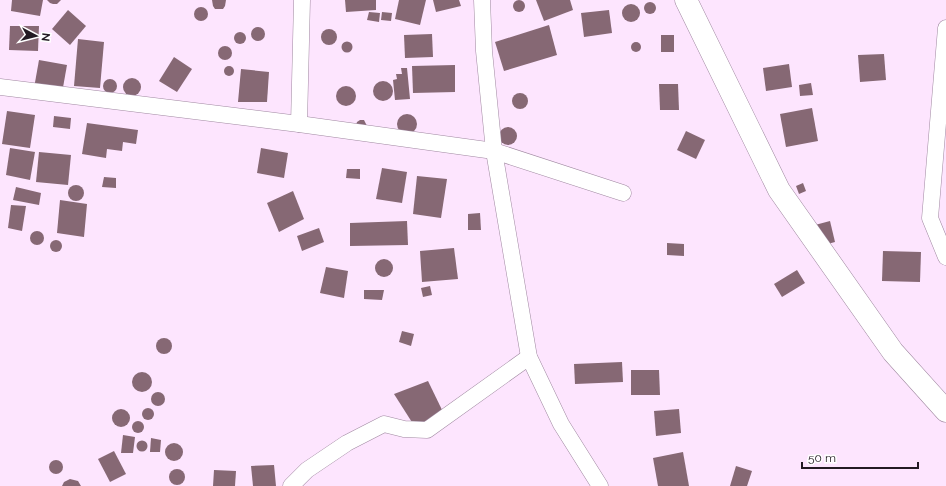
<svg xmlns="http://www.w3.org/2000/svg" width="946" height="486" font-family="Raleway,sans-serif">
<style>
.building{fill:#866874}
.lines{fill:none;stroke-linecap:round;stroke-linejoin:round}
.street-casing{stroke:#a089a1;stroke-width:17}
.secondary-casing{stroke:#a089a1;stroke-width:23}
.street{stroke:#fff;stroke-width:16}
.secondary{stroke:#fff;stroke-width:22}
</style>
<rect width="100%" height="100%" fill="#fde5fe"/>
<g class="building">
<path d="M 12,0 L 43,0 L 40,16 L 11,11 Z"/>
<path d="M 47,0 L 61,0 L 57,4 L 53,4 L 50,3 Z"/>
<path d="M 212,0 L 226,0 L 225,6 L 223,9 L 215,9 L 213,6 Z"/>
<path d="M 345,0 L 376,0 L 376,10 L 346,12 Z"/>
<path d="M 399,0 L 426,0 L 420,25 L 395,19 Z"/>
<path d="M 433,0 L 459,0 L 461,6 L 436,12 Z"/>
<path d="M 536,0 L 570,0 L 573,10 L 544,21 Z"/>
<circle cx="519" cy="6" r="6"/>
<circle cx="650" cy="8" r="6"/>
<circle cx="631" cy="13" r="9"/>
<circle cx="201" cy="14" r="7"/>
<path d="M 68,10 L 86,26 L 70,45 L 52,29 Z"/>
<path d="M 609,10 L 612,33 L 584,37 L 581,13 Z"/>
<path d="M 369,12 L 380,13 L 379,22 L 367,20 Z"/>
<path d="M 382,12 L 392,13 L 391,21 L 381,20 Z"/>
<path d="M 549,25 L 557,55 L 504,71 L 495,42 Z"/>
<path d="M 10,26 L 39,26 L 38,51 L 9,50 Z"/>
<circle cx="258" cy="34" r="7"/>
<circle cx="329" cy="37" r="8"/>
<circle cx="240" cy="38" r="6"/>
<path d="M 432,34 L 433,57 L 405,58 L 404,35 Z"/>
<rect x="661" y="35" width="13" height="17"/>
<path d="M 78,39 L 104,42 L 100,88 L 74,86 Z"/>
<circle cx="347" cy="47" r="5.5"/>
<circle cx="636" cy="47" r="5"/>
<circle cx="225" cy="53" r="7"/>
<path d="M 884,54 L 886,80 L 860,82 L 858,55 Z"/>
<path d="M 174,57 L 192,69 L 177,92 L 159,81 Z"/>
<path d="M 39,60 L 67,65 L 62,93 L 34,88 Z"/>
<path d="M 789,64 L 792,87 L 766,91 L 763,68 Z"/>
<path d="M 455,65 L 455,92 L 413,93 L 412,66 Z"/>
<circle cx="229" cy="71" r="5"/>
<path d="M 401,68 L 407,68 L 410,99 L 395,100 L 393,80 L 397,79 L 396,74 L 402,74 Z"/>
<path d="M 241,69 L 269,72 L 267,102 L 238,102 Z"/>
<circle cx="132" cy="87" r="9"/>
<circle cx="110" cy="86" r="7"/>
<circle cx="383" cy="91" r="10"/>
<path d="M 811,83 L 813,95 L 800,96 L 799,85 Z"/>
<path d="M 659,84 L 678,84 L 679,110 L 660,110 Z"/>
<circle cx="346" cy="96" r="10"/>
<circle cx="520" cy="101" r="8"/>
<path d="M 812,108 L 818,141 L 786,147 L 780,114 Z"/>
<path d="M 7,111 L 35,115 L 30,148 L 2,144 Z"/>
<circle cx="407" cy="124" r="10"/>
<path d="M 54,116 L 71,118 L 70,129 L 53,127 Z"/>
<path d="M 360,120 L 364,120 L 367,126 L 356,125 L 357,122 Z"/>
<path d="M 87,123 L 138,130 L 136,144 L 123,142 L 122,151 L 107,149 L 106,158 L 82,154 Z"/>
<circle cx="508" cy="136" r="9"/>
<path d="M 686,131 L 705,140 L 696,159 L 677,150 Z"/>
<path d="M 10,148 L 35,152 L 30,180 L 6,175 Z"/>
<path d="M 261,148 L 288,153 L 284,178 L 257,173 Z"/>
<path d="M 39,152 L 71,155 L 68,185 L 36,182 Z"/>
<path d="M 382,168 L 407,172 L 402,203 L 376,199 Z"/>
<path d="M 347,169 L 360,169 L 360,179 L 346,178 Z"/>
<path d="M 417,176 L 447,179 L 441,218 L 413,214 Z"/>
<path d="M 104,177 L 116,178 L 116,188 L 102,187 Z"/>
<path d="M 803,183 L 806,191 L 799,194 L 796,186 Z"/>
<circle cx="76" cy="193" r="8"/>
<path d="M 16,187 L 41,193 L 39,205 L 13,200 Z"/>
<path d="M 293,191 L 304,219 L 279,232 L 267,203 Z"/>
<path d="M 60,200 L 87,204 L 84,237 L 57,233 Z"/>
<path d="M 11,205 L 26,206 L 22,231 L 8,228 Z"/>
<path d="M 480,213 L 481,230 L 468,230 L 468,214 Z"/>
<path d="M 407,221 L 408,245 L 350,246 L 350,223 Z"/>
<path d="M 830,221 L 835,242 L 820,246 L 815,225 Z"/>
<path d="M 319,228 L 324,242 L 302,251 L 297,236 Z"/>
<circle cx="37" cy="238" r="7"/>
<circle cx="56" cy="246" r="6"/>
<path d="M 667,243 L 684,244 L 684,256 L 667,255 Z"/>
<path d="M 454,248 L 458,279 L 422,282 L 420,251 Z"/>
<path d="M 883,251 L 921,252 L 920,282 L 882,281 Z"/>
<circle cx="384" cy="268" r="9"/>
<path d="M 326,267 L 348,271 L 344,298 L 320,293 Z"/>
<path d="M 797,270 L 805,283 L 782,297 L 774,284 Z"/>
<path d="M 430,286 L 432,295 L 423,297 L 421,288 Z"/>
<path d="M 364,290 L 384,290 L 382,300 L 364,299 Z"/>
<path d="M 402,331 L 414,334 L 411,346 L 399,342 Z"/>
<circle cx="164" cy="346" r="8"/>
<path d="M 622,362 L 623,382 L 575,384 L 574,364 Z"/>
<path d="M 631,370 L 659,370 L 660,395 L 631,395 Z"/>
<circle cx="142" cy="382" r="10"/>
<path d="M 428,381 L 444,414 L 415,427 L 394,394 Z"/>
<circle cx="158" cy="399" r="7"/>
<circle cx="148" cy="414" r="6"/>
<path d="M 679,409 L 681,433 L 656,436 L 654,411 Z"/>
<circle cx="121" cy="418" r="9"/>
<circle cx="138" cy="427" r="6"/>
<path d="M 123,435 L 135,437 L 133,453 L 121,453 Z"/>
<path d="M 151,438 L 161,440 L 160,452 L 150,452 Z"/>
<circle cx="142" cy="446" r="5.5"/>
<circle cx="174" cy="452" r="9"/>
<path d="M 114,451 L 126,474 L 110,482 L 98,459 Z"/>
<path d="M 683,452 L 689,486 L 658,486 L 653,458 Z"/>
<circle cx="56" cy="467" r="7"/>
<path d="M 274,465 L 276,486 L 253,486 L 251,466 Z"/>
<path d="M 736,466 L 752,471 L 747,486 L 730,486 Z"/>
<circle cx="177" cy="477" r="8"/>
<path d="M 214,470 L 236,471 L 235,486 L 213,486 Z"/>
<path d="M 70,479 L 78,481 L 81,486 L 62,486 L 64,482 Z"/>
</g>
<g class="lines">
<defs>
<g id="street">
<path d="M 482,0 L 484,51 L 494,151 L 529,357 L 561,424 L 600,486"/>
<path d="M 946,28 L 930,218 L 946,257"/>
<path d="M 0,87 L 299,124 L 494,151 L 623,193"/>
<path d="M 299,124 L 302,0"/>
<path d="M 291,486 L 307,470 L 347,443 L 384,424 L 404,429 L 427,430 L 529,357"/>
</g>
<path id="secondary" d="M 686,0 L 779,190 L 893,352 L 946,411"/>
</defs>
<use href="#street" class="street-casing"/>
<use href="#secondary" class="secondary-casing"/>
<use href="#street" class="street"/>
<use href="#secondary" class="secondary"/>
</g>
<g transform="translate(36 36) rotate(97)" stroke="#ffffff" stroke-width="3" paint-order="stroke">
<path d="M0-3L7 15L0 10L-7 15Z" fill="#231a23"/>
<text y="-6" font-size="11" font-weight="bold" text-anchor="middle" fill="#231a23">N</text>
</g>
<path d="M802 462v6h116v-6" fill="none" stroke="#231a23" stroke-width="2"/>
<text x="808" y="462" font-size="12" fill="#231a23" stroke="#ffffff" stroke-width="3" paint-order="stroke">50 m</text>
</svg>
